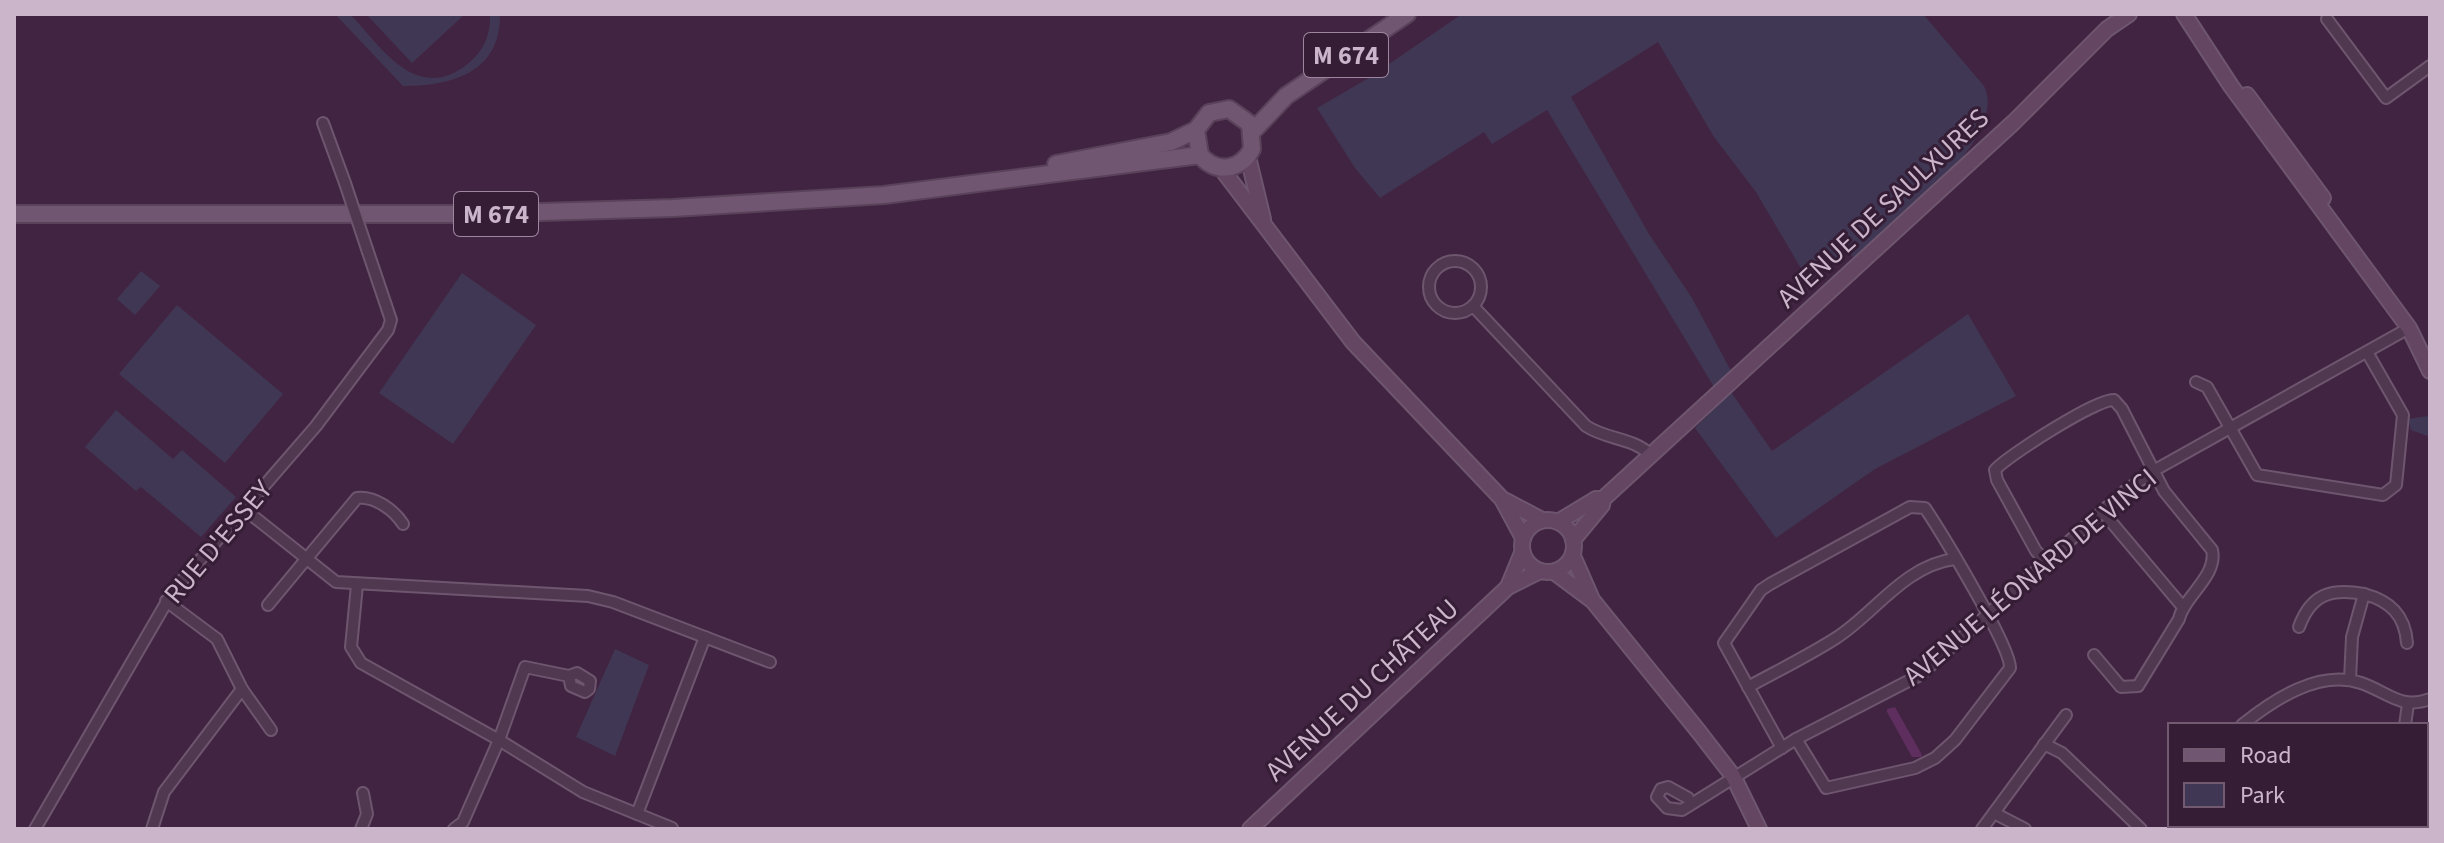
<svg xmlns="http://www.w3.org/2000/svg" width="2444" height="843" font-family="'Source Sans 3',sans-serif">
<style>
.green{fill:#403754}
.water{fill:#5e2e5e}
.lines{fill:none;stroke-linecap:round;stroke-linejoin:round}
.street-casing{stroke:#6e566e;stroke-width:14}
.secondary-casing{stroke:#6e566e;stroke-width:18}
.primary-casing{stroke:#5a425a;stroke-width:20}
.street{stroke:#513851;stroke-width:10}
.secondary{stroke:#644663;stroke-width:14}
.primary{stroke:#715671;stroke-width:16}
.street-bridge-casing{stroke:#6e566e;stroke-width:14;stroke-linecap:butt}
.street-bridge{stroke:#513851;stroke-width:10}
.labels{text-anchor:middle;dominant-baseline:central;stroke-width:6;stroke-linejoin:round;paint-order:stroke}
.shield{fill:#361d36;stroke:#9e879e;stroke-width:2}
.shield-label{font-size:26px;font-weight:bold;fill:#cbb5ca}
.street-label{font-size:28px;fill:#cbb5ca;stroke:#361d36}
</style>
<rect width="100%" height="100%" fill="#412441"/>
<g class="green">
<path d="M 335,14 L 350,14 C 383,49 417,105 469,63 C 484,50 491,34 490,14 L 500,14 C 501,73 451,86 403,86 Z"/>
<path d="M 366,14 L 465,14 L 412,63 Z"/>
<path d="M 1462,14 L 1923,14 L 1984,86 C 2010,139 1891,226 1855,260 L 1847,249 L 1809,282 L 1756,192 L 1714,137 L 1658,42 L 1571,97 L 1649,234 L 1692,298 L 1731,371 L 1714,387 L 1547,110 L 1492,144 L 1484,132 L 1380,198 L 1355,168 L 1317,108 L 1367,79 Z"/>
<path d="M 141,271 L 160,286 L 135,315 L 117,299 Z"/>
<path d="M 462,273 L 536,325 L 453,444 L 379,393 Z"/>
<path d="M 177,305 L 283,394 L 225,463 L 119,374 Z"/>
<path d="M 1968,314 L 2016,396 L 1875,469 L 1776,538 L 1695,428 L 1731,392 L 1772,451 Z"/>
<path d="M 116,410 L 173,459 L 182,450 L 236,497 L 201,537 L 141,487 L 136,491 L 85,447 Z"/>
<path d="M 2428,416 L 2430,437 L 2411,430 L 2408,419 Z"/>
<path d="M 615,649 L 649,665 L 615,756 L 576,737 Z"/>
</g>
<path class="water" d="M 1895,707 L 1922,755 L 1921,757 L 1912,757 L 1887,712 L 1887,709 Z"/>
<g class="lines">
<defs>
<g id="street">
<path d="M 2327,19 L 2386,98 L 2430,66"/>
<path d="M 323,123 L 345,183"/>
<circle cx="1455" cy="287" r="26"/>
<path d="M 1473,306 L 1586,426 C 1607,440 1632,437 1651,455"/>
<path d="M 2196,382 L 2207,387 L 2257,475 L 2383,495 L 2396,485 L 2403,415 L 2367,352"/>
<path d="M 244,509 L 336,582 L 588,596 L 613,602 L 770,662"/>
<path d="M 2102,511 L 2182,606"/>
<path d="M 2046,561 L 2036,551 L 1997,480 L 1995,470 C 2007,456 2098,398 2114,400 L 2122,409 L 2164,491 L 2212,550 C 2218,576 2184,596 2179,619 L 2138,686 L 2121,687 L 2094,655"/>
<path d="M 357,585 L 351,647 L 361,663 L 499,740 L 583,792 L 672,828"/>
<path d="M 166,601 L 217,639 L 242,689 L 271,730"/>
<path d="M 268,605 L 357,498 C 375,496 394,510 403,524"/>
<path d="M 2299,627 C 2311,594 2331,588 2364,594"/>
<path d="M 2350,680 L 2352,637 L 2364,594 C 2390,601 2405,615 2407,643"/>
<path d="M 1748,687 C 1777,671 1808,656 1836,638 C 1874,614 1904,566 1954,559"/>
<path d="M 2242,725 C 2273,700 2319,669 2361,683 C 2388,692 2400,710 2430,699"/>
<path d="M 2405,725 L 2408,704"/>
<path d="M 2044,744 L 2062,753 L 2141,829"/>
<path d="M 1782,748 L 1724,643 L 1761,590 L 1770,584 L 1910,507 L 1925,508 C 1941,532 2011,647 2010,668 L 1955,740 L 1935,758 L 1915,768 L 1826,788 L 1796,739"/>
<path d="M 2426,785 L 2430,791"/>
<path d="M 1690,803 L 1688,798 L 1668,787 L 1661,789 L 1657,797 L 1667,808 L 1682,810 L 1796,739 L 1920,675 L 2125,491 L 2155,470 L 2409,328"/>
<path d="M 1994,813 L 2025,829"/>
<path d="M 637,814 L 705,637"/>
<path d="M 2426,814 L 2430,810"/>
<path d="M 2308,825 L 2313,829"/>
<path d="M 35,829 L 173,591 L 316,426 L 388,330 L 391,320 L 367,249"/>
<path d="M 152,829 L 164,792 L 242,689"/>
<path d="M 361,829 L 367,814 L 363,793"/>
<path d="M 454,829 L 463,822 L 499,740 L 525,667 L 569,676 L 577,673 L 590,681 L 589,689 L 585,692 L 571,686 L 569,676"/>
<path d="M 1982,829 L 2066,715"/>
<path d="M 2408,829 L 2413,825"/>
</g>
<g id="secondary">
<path d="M 2184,14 L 2231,86 L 2409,328 L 2430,371"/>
<path d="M 2247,95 L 2323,198"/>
<path d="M 1248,157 L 1263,219"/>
<path d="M 1221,168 L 1353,342 L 1502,499 L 1523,538"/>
<path d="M 1506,501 L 1542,520"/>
<circle cx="1548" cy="546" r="26"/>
<path d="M 1558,522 L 1596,499 L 1603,499"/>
<path d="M 1573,540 L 1602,505 L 1603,499 L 2014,122 L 2107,29 L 2129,14"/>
<path d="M 1573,556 L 1591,597"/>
<path d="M 1554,572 L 1593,601 L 1699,732 L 1733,776 L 1759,829"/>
<path d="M 1508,587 L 1522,553"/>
<path d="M 1250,829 L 1508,587 L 1540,571"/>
</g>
<g id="primary">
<path d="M 1253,131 L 1286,96 L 1407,14"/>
<path d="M 1056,164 L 1171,142 L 1196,130"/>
<path d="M 14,214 L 472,214 L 673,208 L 884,195 L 1200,155 C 1216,174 1240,171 1252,149 L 1250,124 L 1229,109 L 1209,113 L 1196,130 L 1200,155"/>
</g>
</defs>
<use href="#street" class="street-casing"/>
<use href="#secondary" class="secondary-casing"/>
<use href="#primary" class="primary-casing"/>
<use href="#street" class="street"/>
<use href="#secondary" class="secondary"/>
<use href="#primary" class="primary"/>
<defs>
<path id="street-bridge" d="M 345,183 L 367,249"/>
</defs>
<use href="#street-bridge" class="street-bridge-casing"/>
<use href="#street-bridge" class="street-bridge"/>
</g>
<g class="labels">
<g class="shield">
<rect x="1304" y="33" width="84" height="44" rx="6"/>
<rect x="454" y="192" width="84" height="44" rx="6"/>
</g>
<g class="shield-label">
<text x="1346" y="55">M 674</text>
<text x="496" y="214">M 674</text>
</g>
<g class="street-label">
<text transform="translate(1883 208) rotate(-43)">AVENUE DE SAULXURES</text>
<text transform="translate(218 542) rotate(-50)">RUE D'ESSEY</text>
<text transform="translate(2030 577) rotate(-40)">AVENUE LÉONARD DE VINCI</text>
<text transform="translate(1362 690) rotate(-43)">AVENUE DU CHÂTEAU</text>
</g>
</g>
<rect width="2444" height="843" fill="none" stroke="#cbb5ca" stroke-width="32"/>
<rect x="2168" y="723" width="260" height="104" fill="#361d36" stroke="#725a71" stroke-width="2"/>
<rect x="2184" y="749" width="40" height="12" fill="#715671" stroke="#725a71" stroke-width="2"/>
<text x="2240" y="763" font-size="24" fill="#cbb5ca">Road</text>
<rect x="2184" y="783" width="40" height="24" fill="#403754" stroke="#725a71" stroke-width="2"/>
<text x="2240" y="803" font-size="24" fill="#cbb5ca">Park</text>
</svg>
